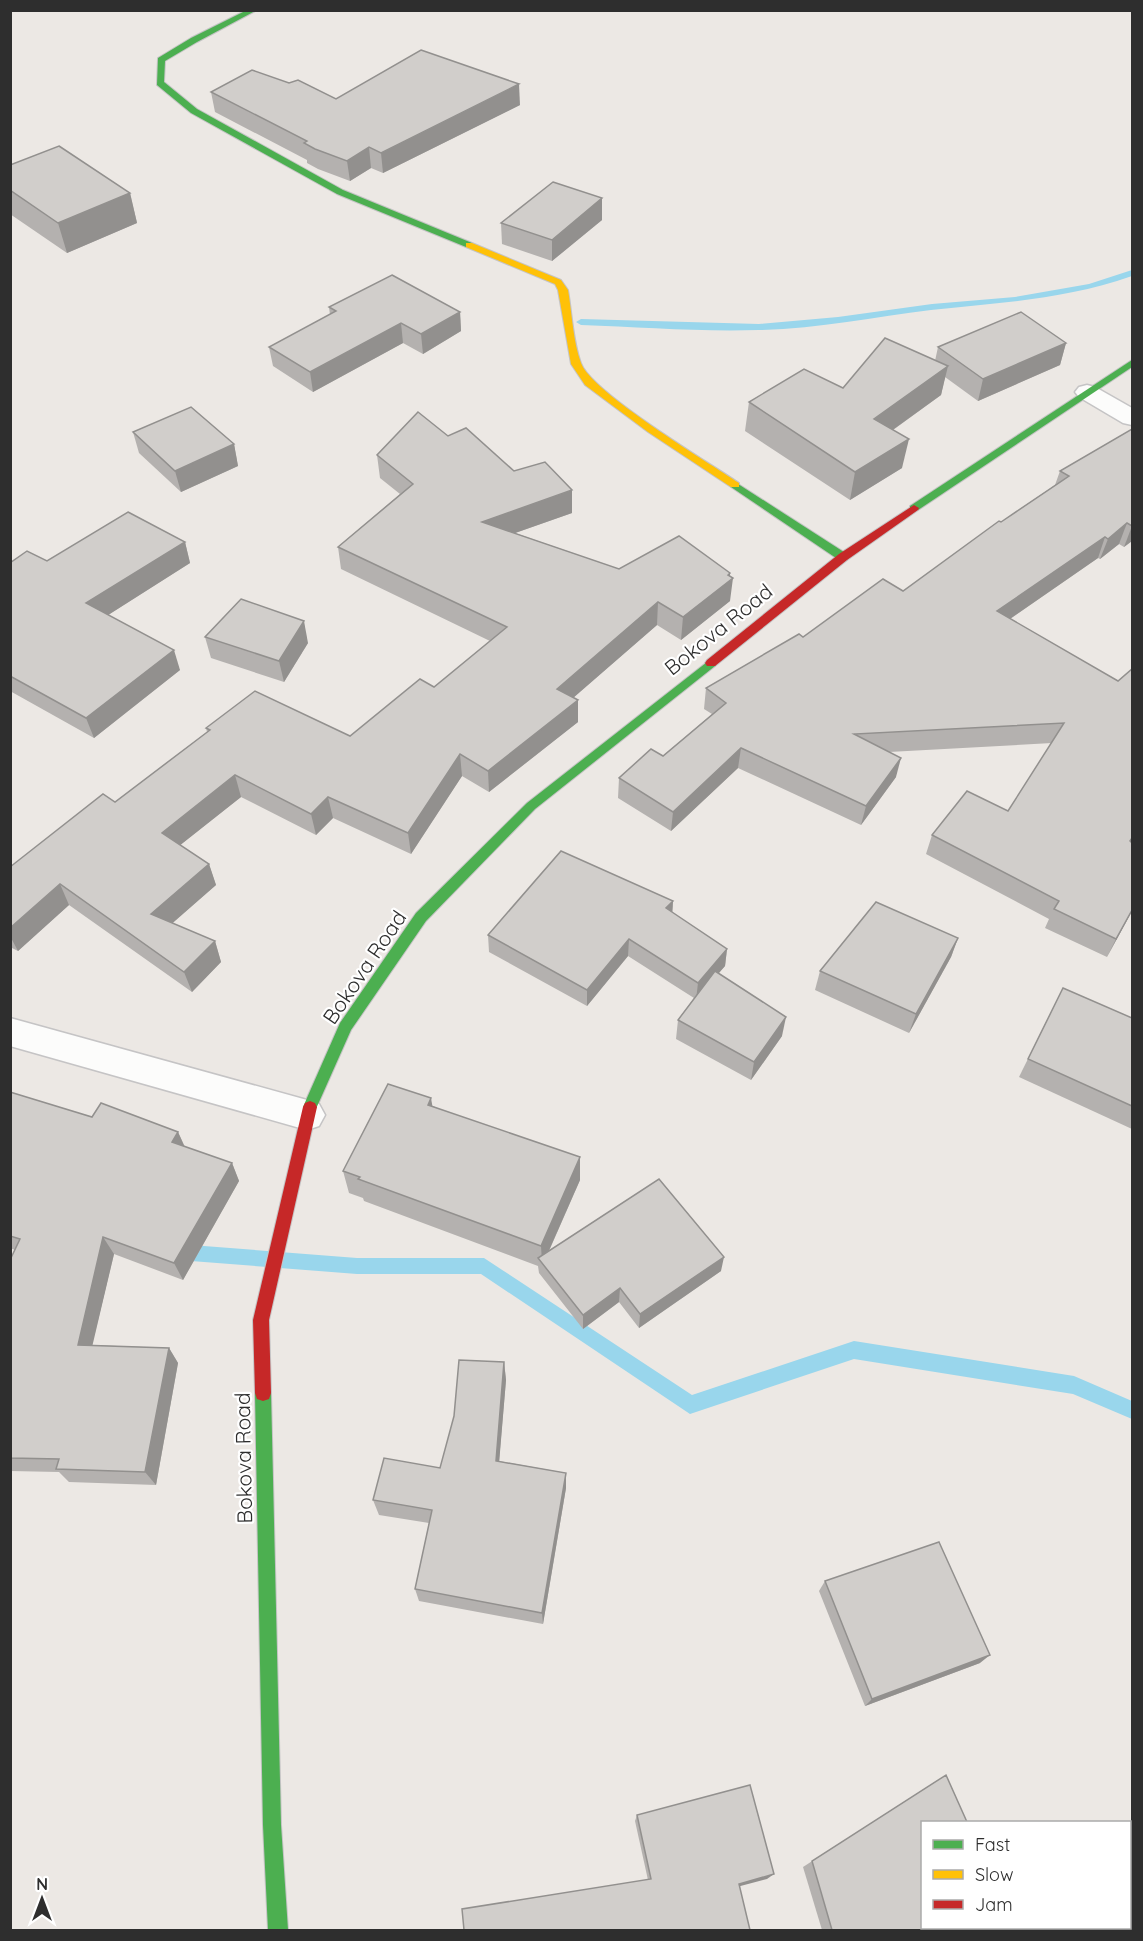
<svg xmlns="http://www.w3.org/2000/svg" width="1143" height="1941" font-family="Quicksand,sans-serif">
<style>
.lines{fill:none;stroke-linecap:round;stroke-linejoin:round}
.stream{fill:#99d6ec;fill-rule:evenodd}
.street-casing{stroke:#c5c4c5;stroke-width:3}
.fast-casing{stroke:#c5c4c5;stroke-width:2}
.slow-casing{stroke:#c5c4c5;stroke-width:2}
.jam-casing{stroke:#c5c4c5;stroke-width:2}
.street{fill:#fcfcfb;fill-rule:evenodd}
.fast{fill:#4caf50;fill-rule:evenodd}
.slow{fill:#ffc107;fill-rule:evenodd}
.jam{fill:#c62828;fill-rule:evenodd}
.wall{fill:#b4b1af}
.shaded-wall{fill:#92908e}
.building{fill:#d1cecb;stroke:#92908e;stroke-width:1.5}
.labels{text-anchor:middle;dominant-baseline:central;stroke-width:4.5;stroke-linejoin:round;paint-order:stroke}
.street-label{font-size:21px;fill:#2e2e2e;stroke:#fff}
</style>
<rect width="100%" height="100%" fill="#ece8e4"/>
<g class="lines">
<g class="stream">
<path d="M 1132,270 L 1132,276 C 1063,300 1003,302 931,310 C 874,317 817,329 759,330 C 700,332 640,327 581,325 L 576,322 L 581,319 L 759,324 L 838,317 L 932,304 L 1015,297 L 1089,284 Z"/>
<path d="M 178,1244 L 357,1258 L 484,1258 L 692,1395 L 854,1341 L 1074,1376 L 1132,1401 L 1132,1419 L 1073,1394 L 854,1359 L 690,1414 L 481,1274 L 357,1274 L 178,1260 L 172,1258 L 169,1252 L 172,1246 Z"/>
</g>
<defs>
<g id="street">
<path d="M 1087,385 L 1095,387 L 1132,408 L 1132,425 L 1123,423 L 1079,397 L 1075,392 L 1079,387 Z"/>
<path d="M 10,1018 L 307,1100 L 319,1104 L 325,1115 L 319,1126 L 307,1130 L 10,1046 Z"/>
</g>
<g id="fast">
<path d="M 247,10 L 257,10 L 197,42 L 165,61 L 164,82 L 197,109 L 343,190 L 472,243 L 472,247 L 466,247 L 337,194 L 191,113 L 157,85 L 158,58 L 191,38 Z"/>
<path d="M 1132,360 L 1132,367 L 918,510 L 910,510 L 910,506 Z"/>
<path d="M 735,482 L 847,554 L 847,560 L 839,560 L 731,487 L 731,483 Z"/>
<path d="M 711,659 L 717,663 L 715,666 L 535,809 L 426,921 L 351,1030 L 315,1111 L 310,1113 L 305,1111 L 303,1107 L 340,1023 L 416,913 L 527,803 Z"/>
<path d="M 263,1385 L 269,1387 L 271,1393 L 281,1825 L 288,1930 L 268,1930 L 263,1825 L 255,1393 L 257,1387 Z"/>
</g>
<path id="slow" d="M 466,243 L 472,243 L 561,280 L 568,290 C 572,313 573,342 581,363 C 591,392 708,462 739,483 L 739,487 L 731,487 L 648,432 L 585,385 L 571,364 L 558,290 L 555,284 L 466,247 Z"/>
<g id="jam">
<path d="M 914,505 L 919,508 L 918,510 L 847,560 L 715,666 L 707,666 L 705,663 L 707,660 L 839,554 Z"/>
<path d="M 310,1101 L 315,1103 L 317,1107 L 269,1320 L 271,1393 L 269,1399 L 263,1401 L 257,1399 L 255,1393 L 253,1320 L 303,1107 L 305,1103 Z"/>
</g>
</defs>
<use href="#street" class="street-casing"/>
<use href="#fast" class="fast-casing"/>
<use href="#slow" class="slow-casing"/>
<use href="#jam" class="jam-casing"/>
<use href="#street" class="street"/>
<use href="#fast" class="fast"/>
<use href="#slow" class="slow"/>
<use href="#jam" class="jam"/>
</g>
<g class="wall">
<path d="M 289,83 L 336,99 L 520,105 L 383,173 L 371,168 L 350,181 L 318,169 L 307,163 L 307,160 L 215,112 L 211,92 Z"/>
<path d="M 10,165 L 130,193 L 137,223 L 67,253 L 10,214 Z"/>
<path d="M 602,198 L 602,220 L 552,261 L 502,244 L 501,223 Z"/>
<path d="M 329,307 L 460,312 L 461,331 L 423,354 L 403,343 L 313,392 L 273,366 L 269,347 L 330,315 Z"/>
<path d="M 1066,343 L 1060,365 L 978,401 L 945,377 L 941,395 L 893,430 L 902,468 L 850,500 L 745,431 L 749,402 L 843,388 L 935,361 L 938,347 Z"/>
<path d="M 1132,429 L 1132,541 L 1124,547 L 1119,544 L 1100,559 L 1098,558 L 1010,619 L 1118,681 L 1132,669 L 1132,911 L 1107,957 L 1045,928 L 1049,919 L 926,854 L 932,835 L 1008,811 L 1052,743 L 889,752 L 896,777 L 861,825 L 738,768 L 671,831 L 618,798 L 619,778 L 663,756 L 712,714 L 704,709 L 706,688 L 803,637 L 903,591 L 1001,522 L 1055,485 L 1060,471 Z"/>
<path d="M 133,432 L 234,444 L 238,466 L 181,492 L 139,453 Z"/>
<path d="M 448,436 L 514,471 L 572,513 L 515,533 L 619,569 L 730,573 L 730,601 L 681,640 L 657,625 L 573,698 L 578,700 L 578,722 L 489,792 L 462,776 L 411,854 L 333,818 L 316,835 L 241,797 L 180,845 L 209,864 L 216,885 L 172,923 L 215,941 L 221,962 L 192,992 L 69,905 L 18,951 L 10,947 L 10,867 L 115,802 L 207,732 L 206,728 L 350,736 L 434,687 L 490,641 L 341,569 L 338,547 L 400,494 L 380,478 L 377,455 Z"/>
<path d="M 185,542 L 190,563 L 108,615 L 180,670 L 94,738 L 10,691 L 10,563 L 47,561 Z"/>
<path d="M 205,637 L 308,643 L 284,682 L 211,658 Z"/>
<path d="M 673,901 L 672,912 L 727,949 L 725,966 L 718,973 L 782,1036 L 751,1080 L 676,1039 L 678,1020 L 694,998 L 628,956 L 587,1006 L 489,952 L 488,935 Z"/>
<path d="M 958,938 L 951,957 L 909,1033 L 815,990 L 820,971 Z"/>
<path d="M 1063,988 L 1132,1018 L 1132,1129 L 1019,1077 Z"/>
<path d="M 10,1092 L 92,1117 L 178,1132 L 185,1147 L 232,1163 L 239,1181 L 183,1280 L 114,1254 L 92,1345 L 169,1348 L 178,1363 L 156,1485 L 69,1482 L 59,1472 L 10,1471 L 10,1260 L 15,1250 L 10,1248 Z"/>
<path d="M 433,1106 L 580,1180 L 549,1251 L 721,1271 L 639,1328 L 619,1302 L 583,1329 L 539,1273 L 538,1266 L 364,1201 L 363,1198 L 349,1193 L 343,1171 Z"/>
<path d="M 504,1362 L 506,1380 L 499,1461 L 566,1473 L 566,1488 L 543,1624 L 419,1601 L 415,1589 L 429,1523 L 379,1515 L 373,1500 L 440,1468 Z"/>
<path d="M 825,1581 L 980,1663 L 865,1706 L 819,1591 Z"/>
<path d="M 946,1775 L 1014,1930 L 822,1930 L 803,1867 Z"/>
<path d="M 637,1815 L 767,1879 L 648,1880 L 635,1821 Z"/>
</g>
<g class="shaded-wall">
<path d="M 519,84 L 520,105 L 383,173 L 381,153 Z"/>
<path d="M 369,147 L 371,168 L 350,181 L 347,161 Z"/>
<path d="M 130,193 L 137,223 L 67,253 L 58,223 Z"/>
<path d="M 602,198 L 602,220 L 552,261 L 552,240 Z"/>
<path d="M 460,312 L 461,331 L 423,354 L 421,334 Z"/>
<path d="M 401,323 L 403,343 L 313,392 L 310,372 Z"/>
<path d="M 1066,343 L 1060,365 L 978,401 L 983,379 Z"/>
<path d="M 948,366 L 941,395 L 869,447 L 874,419 Z"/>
<path d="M 909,439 L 902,468 L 850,500 L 855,472 Z"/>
<path d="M 234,444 L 238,466 L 181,492 L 175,471 Z"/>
<path d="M 572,490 L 572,513 L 484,544 L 482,522 Z"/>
<path d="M 1127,523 L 1119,544 L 1100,559 L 1108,539 Z"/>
<path d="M 1132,526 L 1132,541 L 1124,547 Z"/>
<path d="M 1105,537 L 1098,558 L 991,632 L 997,611 Z"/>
<path d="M 185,542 L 190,563 L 94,624 L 86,603 Z"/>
<path d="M 730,573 L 730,581 L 733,578 L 730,601 L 681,640 L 683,617 L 728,575 Z"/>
<path d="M 658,602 L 657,625 L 558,711 L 557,689 Z"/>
<path d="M 304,621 L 308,643 L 284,682 L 279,661 Z"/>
<path d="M 174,650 L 180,670 L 94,738 L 86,718 Z"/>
<path d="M 578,700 L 578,722 L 489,792 L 488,771 Z"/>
<path d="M 741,748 L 738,768 L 671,831 L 673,812 Z"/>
<path d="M 460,754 L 462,776 L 411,854 L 408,833 Z"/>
<path d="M 901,758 L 896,777 L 861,825 L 866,806 Z"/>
<path d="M 235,775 L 241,797 L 169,854 L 162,833 Z"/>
<path d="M 328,797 L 333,818 L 316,835 L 311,814 Z"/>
<path d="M 209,864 L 216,885 L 159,935 L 151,914 Z"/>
<path d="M 60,884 L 69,905 L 18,951 L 10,936 L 10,928 Z"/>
<path d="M 673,901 L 672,919 L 666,908 Z"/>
<path d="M 1132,910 L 1132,911 L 1107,957 L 1116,939 Z"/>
<path d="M 958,938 L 951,957 L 909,1033 L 916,1014 Z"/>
<path d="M 629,939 L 628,956 L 587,1006 L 587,990 Z"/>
<path d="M 215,941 L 221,962 L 192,992 L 184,972 Z"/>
<path d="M 727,949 L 725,966 L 696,1000 L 698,983 Z"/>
<path d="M 786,1017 L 782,1036 L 751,1080 L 754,1062 Z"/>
<path d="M 431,1098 L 435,1121 L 428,1105 Z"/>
<path d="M 178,1132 L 186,1150 L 172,1142 Z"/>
<path d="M 580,1157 L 580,1180 L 543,1264 L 542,1263 L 541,1246 Z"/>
<path d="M 232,1163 L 239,1181 L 183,1280 L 174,1263 Z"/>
<path d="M 103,1237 L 114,1254 L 89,1360 L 78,1345 Z"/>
<path d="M 724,1257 L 721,1271 L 639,1328 L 640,1314 Z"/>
<path d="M 620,1288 L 619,1302 L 583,1329 L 583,1315 Z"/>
<path d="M 169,1348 L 178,1363 L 156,1485 L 145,1472 Z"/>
<path d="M 504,1362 L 506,1380 L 498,1476 L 496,1461 Z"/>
<path d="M 566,1473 L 566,1488 L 543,1624 L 542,1613 Z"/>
<path d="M 990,1655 L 980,1663 L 865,1706 L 872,1699 Z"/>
<path d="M 774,1874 L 767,1879 L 733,1888 L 739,1884 Z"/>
</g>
<g class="building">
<path d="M 421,50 L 519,84 L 381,153 L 369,147 L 347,161 L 315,149 L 304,143 L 307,141 L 211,92 L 252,70 L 289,83 L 298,80 L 336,99 Z"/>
<path d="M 59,146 L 130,193 L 58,223 L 10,190 L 10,165 Z"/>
<path d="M 553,182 L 602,198 L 552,240 L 501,223 Z"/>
<path d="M 392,275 L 460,312 L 421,334 L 401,323 L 310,372 L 269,347 L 336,311 L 329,307 Z"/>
<path d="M 1021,312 L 1066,343 L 983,379 L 938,347 Z"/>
<path d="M 885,338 L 948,366 L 874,419 L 909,439 L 855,472 L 749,402 L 804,369 L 843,388 Z"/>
<path d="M 191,407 L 234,444 L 175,471 L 133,432 Z"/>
<path d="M 418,412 L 448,436 L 466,428 L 514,471 L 545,462 L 572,490 L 482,522 L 619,569 L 679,536 L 730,573 L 728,575 L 733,578 L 683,617 L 658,602 L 557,689 L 578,700 L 488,771 L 460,754 L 408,833 L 328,797 L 311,814 L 235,775 L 162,833 L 209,864 L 151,914 L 215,941 L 184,972 L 60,884 L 10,928 L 10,867 L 103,794 L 115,802 L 210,730 L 206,728 L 255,691 L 350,736 L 420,679 L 434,687 L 507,627 L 338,547 L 413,484 L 377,455 Z"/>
<path d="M 1132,429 L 1132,526 L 1127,523 L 1108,539 L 1105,537 L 997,611 L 1118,681 L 1132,669 L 1132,838 L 1130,841 L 1132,843 L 1132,910 L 1116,939 L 1054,909 L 1059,901 L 932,835 L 967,791 L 1008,811 L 1064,723 L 854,734 L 901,758 L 866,806 L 741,748 L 673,812 L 619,778 L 651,749 L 663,756 L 726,703 L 706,688 L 799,634 L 803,637 L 883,579 L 903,591 L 999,521 L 1001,522 L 1069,476 L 1060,471 Z"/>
<path d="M 128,512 L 185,542 L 86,603 L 174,650 L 86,718 L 10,676 L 10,563 L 27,551 L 47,561 Z"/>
<path d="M 241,599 L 304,621 L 279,661 L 205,637 Z"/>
<path d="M 561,851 L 673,901 L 666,908 L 727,949 L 698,983 L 629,939 L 587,990 L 488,935 Z"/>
<path d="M 876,902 L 958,938 L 916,1014 L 820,971 Z"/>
<path d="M 715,971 L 786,1017 L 754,1062 L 678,1020 Z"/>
<path d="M 1063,988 L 1132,1018 L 1132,1106 L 1028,1059 Z"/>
<path d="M 388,1084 L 431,1098 L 428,1105 L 580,1157 L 541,1246 L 358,1179 L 360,1177 L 343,1171 Z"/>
<path d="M 10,1092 L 92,1117 L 101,1103 L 178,1132 L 172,1142 L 232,1163 L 174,1263 L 103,1237 L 78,1345 L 169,1348 L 145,1472 L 56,1469 L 59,1459 L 10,1458 L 10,1260 L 20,1239 L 10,1236 Z"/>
<path d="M 659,1179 L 724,1257 L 640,1314 L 620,1288 L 583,1315 L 538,1258 Z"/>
<path d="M 459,1360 L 504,1362 L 496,1461 L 566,1473 L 542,1613 L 415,1589 L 432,1510 L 373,1500 L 384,1458 L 440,1468 L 454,1416 Z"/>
<path d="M 939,1542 L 990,1655 L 872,1699 L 825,1581 Z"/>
<path d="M 946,1775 L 967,1822 L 922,1822 L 922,1928 L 1012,1928 L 1014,1930 L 832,1930 L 812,1861 Z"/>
<path d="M 750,1785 L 774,1874 L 739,1884 L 750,1930 L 464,1930 L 462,1909 L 651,1879 L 637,1815 Z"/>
</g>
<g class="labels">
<g class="street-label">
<text transform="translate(718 629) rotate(-39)">Bokova Road</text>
<text transform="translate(364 967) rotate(-56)">Bokova Road</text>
<text transform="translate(243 1458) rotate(-91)">Bokova Road</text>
</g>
</g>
<rect width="1143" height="1941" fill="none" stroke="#2e2e2e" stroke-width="24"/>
<rect x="921" y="1821" width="210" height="108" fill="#ffffff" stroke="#ababab" stroke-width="1.5"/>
<rect x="933" y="1840" width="30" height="9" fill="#4caf50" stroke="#ababab" stroke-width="1.5"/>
<text x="975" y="1851" font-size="18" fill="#2e2e2e">Fast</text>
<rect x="933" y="1870" width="30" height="9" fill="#ffc107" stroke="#ababab" stroke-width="1.5"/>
<text x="975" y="1881" font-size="18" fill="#2e2e2e">Slow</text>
<rect x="933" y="1900" width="30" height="9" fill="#c62828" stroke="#ababab" stroke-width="1.5"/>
<text x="975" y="1911" font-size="18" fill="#2e2e2e">Jam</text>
<g transform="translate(42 1899)" stroke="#ffffff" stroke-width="4.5" paint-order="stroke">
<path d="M0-4.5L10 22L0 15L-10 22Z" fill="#2e2e2e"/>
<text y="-9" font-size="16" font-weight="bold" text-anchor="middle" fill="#2e2e2e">N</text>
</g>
</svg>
